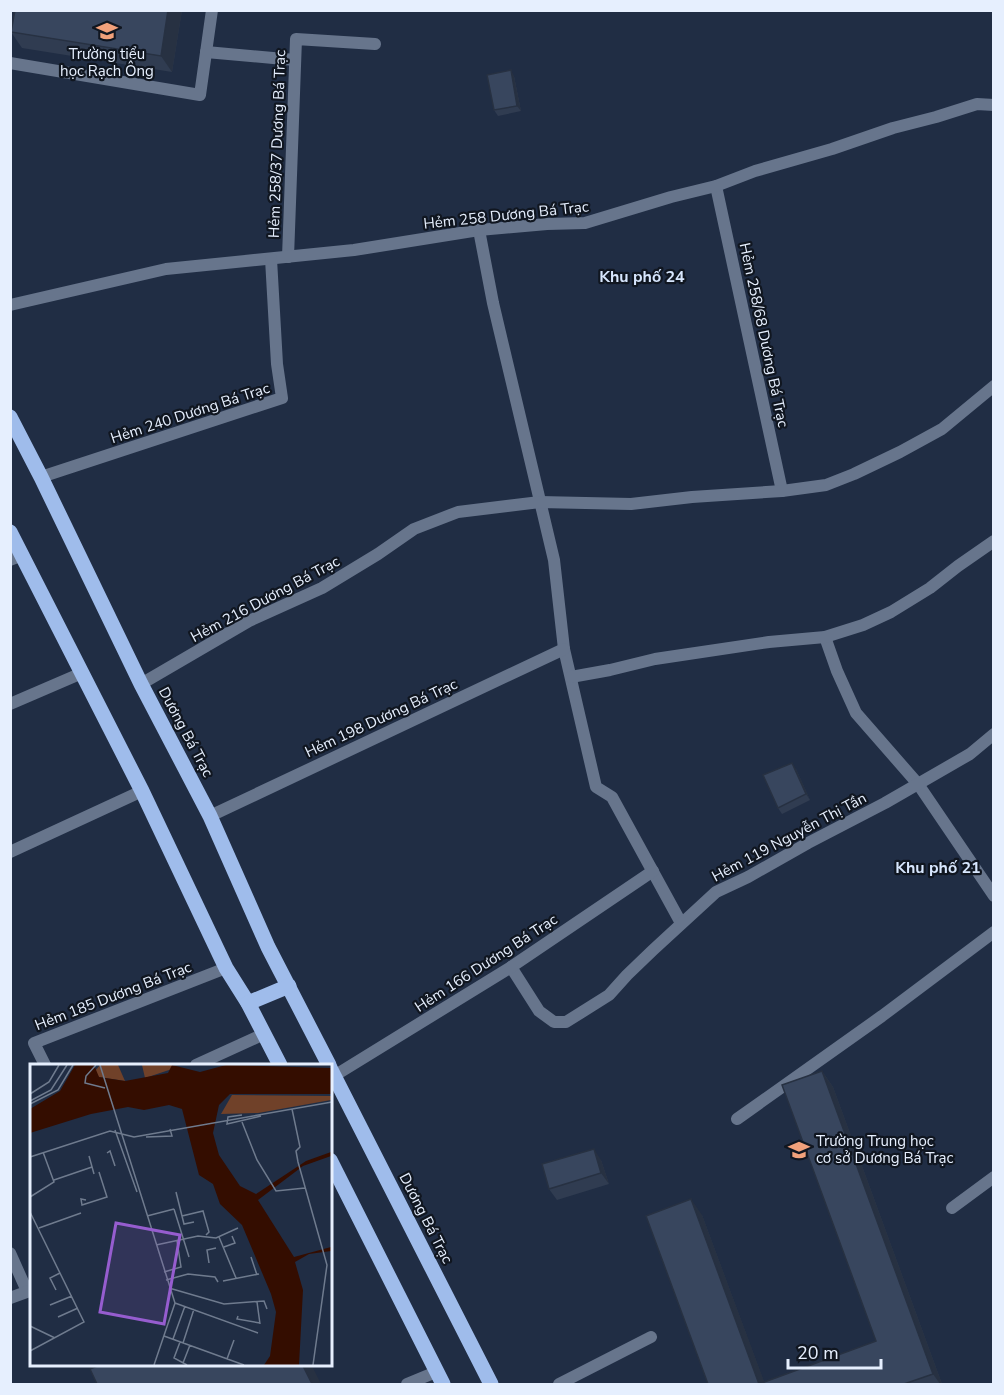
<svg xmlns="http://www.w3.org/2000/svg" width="1004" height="1395" font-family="'Nunito Sans',sans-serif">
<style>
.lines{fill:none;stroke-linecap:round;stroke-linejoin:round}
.service{stroke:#67758c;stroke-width:12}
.minor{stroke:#67758c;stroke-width:12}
.primary{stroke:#9fbceb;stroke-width:15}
.wall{fill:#303c51}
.shaded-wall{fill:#273142}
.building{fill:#38465e;stroke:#273142;stroke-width:1.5}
.labels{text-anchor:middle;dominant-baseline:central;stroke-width:4.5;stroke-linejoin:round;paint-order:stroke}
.poi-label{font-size:15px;fill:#e6effe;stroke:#101620}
.street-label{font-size:15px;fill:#e6effe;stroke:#101620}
.neighbourhood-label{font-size:16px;font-weight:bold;fill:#d7e6fd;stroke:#101620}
.inset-road{fill:none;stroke:#6f7b8e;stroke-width:1.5}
.view{fill:#965dcf;fill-opacity:0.15;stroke:#965dcf;stroke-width:3}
.inset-edge{fill:none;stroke:#e6effe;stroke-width:3}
</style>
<rect width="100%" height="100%" fill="#202d44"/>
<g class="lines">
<g class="service">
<path d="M 206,52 L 295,60"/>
<path d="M 10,63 L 200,95 L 212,10"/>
<path d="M 716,186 L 782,491"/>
<path d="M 479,230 L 493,303 L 554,560 L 564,649 L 596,787 L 612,797 L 681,923"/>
<path d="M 288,257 L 296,39 L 375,44"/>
<path d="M 10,305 L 166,269 L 354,250 L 479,230 L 547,224 L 585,223 L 671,197 L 716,186 L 755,171 L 832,149 L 893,128 L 936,117 L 977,104 L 994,105"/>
<path d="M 41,477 L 282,398 L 277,364 L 271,259"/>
<path d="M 825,637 L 837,671 L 856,713 L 918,784 L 994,896"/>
<path d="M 571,677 L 610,670 L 655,659 L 769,642 L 825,637 L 863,625 L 891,612 L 930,588 L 958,566 L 994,541"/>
<path d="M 141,684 L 249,621 L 322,588 L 378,554 L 414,529 L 458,512 L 540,502 L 631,504 L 692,497 L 782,491 L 826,485 L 854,474 L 900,452 L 942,429 L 994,386"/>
<path d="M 210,816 L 564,649"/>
<path d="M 511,967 L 539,1011 L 554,1022 L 566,1022 L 609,995 L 627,975 L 653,950 L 716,892 L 748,877 L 808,843 L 885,803 L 970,754 L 994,734"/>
<path d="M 45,1065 L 34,1043 L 226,968"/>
<path d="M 196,1065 L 264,1034"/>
<path d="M 334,1076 L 511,967 L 653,871"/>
<path d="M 737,1119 L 882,1016 L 994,932"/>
<path d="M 952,1208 L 994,1177"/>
<path d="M 407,1384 L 436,1372"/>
<path d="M 559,1384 L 651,1337"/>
</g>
<g class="minor">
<path d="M 10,560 L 23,555"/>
<path d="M 10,704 L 82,673"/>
<path d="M 10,852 L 142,791"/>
<path d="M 10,1253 L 27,1291"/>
<path d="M 10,1298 L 32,1290"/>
</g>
<g class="primary">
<path d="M 10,417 L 41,477 L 141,684 L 210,816 L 268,947 L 329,1065"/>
<path d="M 10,532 L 142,791 L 226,968 L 248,1003 L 280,1065"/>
<path d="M 248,1003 L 289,986"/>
<path d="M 330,1068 L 491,1384"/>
<path d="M 330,1160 L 443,1384"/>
</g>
</g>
<g class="wall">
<path d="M 15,10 L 182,10 L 172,72 L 22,48 L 11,32 Z"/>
<path d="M 514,76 L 521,111 L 498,116 L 494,110 Z"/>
<path d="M 796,769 L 810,800 L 782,814 L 778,808 Z"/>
<path d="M 822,1071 L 833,1087 L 942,1384 L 708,1384 L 702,1215 L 764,1382 L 876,1341 Z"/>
<path d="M 601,1160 L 609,1184 L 557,1200 L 549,1189 Z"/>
</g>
<g class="shaded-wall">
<path d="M 168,10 L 182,10 L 172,72 L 161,56 Z"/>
<path d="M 511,70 L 514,76 L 521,111 L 517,106 Z"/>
<path d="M 792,763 L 796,769 L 810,800 L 806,794 Z"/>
<path d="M 822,1071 L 833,1087 L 942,1384 L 940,1384 L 933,1374 Z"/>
<path d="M 594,1149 L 601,1160 L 609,1184 L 601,1173 Z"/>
<path d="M 691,1199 L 702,1215 L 765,1384 L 759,1384 Z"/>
<path d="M 302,1364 L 311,1364 L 321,1384 L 312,1384 Z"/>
</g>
<g class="building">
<path d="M 15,10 L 168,10 L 161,56 L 11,32 Z"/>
<path d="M 511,70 L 517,106 L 494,110 L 487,75 Z"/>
<path d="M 792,763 L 806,794 L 778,808 L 763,775 Z"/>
<path d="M 822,1071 L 933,1374 L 904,1384 L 708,1384 L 646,1216 L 691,1199 L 759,1384 L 876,1341 L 782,1085 Z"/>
<path d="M 594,1149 L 601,1173 L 549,1189 L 542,1164 Z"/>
<path d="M 102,1364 L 302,1364 L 312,1384 L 97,1384 L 90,1369 Z"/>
</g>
<defs>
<symbol id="school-bare" viewBox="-9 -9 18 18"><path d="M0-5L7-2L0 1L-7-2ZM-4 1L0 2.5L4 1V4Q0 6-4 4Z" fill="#f1a17b" stroke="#101620" stroke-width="2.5" paint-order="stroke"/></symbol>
</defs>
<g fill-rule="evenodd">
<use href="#school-bare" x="92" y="16" width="30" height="30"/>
<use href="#school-bare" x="784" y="1135" width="30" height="30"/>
</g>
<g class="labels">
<g class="poi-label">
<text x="107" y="54">Trường tiểu<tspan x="107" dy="17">học Rạch Ông</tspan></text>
<text x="816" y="1141" text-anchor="start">Trường Trung học<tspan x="816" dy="17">cơ sở Dương Bá Trạc</tspan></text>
</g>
<g class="street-label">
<text transform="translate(277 144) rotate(-88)">Hẻm 258/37 Dương Bá Trạc</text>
<text transform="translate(506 215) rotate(-6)">Hẻm 258 Dương Bá Trạc</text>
<text transform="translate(764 335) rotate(78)">Hẻm 258/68 Dương Bá Trạc</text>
<text transform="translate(190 413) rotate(-18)">Hẻm 240 Dương Bá Trạc</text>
<text transform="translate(265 599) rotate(-28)">Hẻm 216 Dương Bá Trạc</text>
<text transform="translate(381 718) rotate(-25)">Hẻm 198 Dương Bá Trạc</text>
<text transform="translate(186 732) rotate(62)">Dương Bá Trạc</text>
<text transform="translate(789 837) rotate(-28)">Hẻm 119 Nguyễn Thị Tần</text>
<text transform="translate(486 963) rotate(-33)">Hẻm 166 Dương Bá Trạc</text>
<text transform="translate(113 996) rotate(-21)">Hẻm 185 Dương Bá Trạc</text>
<text transform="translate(426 1218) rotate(63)">Dương Bá Trạc</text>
</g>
<g class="neighbourhood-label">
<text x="642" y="277">Khu phố 24</text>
<text x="938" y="868">Khu phố 21</text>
</g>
</g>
<g transform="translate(30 1064)">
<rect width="302" height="302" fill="#202d44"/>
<path d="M 70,1 L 88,1 L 95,17 L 69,13 L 65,7 ZM 112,1 L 142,1 L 142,5 L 115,14 ZM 202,31 L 301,32 L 301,36 L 228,49 L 191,50 Z" fill="#704129"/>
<path d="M 45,1 L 64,1 L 69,13 L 95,17 L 138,9 L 142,1 L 170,8 L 196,1 L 301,4 L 301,30 L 200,30 L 189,41 L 183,69 L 189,91 L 210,122 L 226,130 L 276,97 L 301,88 L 301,92 L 273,102 L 228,136 L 264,193 L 301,183 L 301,187 L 279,190 L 265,198 L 273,226 L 269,301 L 234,301 L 240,292 L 246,248 L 241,230 L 212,161 L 190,140 L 183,120 L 169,111 L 152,45 L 139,41 L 114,46 L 98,43 L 61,50 L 0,69 L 0,45 L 30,27 Z" fill="#340d00"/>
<path class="inset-road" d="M 66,1 L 56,12 L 55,19 L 75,24M 70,1 L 145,239 L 124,301M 0,30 L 19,18 L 29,1M 0,37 L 21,26 L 37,1M 0,40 L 28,26 L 43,1M 262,45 L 270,83 L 266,87 L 268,98 L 297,201 L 283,301M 212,51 L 198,53 L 197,60 L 231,52M 212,58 L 227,96 L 246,127 L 275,124M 85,66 L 107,128M 116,73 L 142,72 L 140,65M 77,89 L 80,87 L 85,102M 59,92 L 64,110M 0,93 L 80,67 L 104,73 L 302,38M 24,116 L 62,103M 146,128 L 154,160 L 164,158M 0,133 L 24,118 L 13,88M 56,136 L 51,135 L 52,141 L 77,133 L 69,108M 144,145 L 159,193M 0,148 L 54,258 L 0,287M 117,152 L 144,145M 152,152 L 173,147 L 179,168 L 176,171M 9,164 L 51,149M 189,173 L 206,214M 126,181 L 168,172 L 186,174 L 208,164M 194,183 L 205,179 L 202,172M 221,193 L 227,211M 179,199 L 177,186 L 186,184M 134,208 L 151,203 L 147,177M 136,216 L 158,210 L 185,213 L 188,218M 193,217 L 229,210M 139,224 L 194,240 L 234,237 L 237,245M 26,226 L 20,214 L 30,209M 227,238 L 230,260M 145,239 L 228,269M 20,241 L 42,232M 208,252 L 207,255 L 230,259M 28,253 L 48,244M 0,262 L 25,274M 134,272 L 214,301M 143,275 L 155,242M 150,278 L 144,294 L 157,301M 153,279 L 164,245M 197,295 L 204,276M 153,299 L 160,281"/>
<path class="view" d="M 86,159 L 150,171 L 134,260 L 70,248 Z"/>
<rect width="302" height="302" class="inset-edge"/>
</g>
<rect width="1004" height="1395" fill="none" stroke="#e6effe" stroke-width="24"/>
<path d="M788 1359v9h93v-9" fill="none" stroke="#e6effe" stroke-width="3"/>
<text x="797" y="1359" font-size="18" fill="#e6effe" stroke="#101620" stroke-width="4.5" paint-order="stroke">20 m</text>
</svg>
